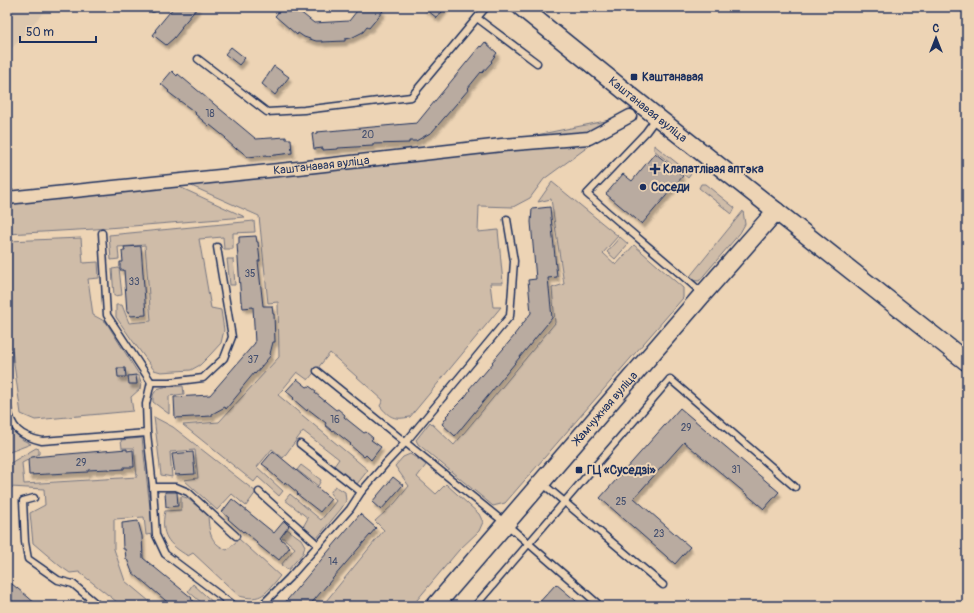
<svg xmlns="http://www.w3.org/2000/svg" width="974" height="613" font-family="Pangolin,sans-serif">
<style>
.built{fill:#ddc8af}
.green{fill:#cfbca8;stroke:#757683}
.building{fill:#b9aba0;stroke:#1b2f5e;filter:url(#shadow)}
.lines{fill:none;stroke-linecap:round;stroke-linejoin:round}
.lane-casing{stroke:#1b2f5e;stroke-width:9}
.street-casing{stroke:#1b2f5e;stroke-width:15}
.secondary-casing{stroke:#1b2f5e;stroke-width:20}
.lane{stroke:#edd4b5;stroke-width:6}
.street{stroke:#edd4b5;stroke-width:12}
.secondary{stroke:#edd4b5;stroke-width:17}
.poi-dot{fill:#1b2f5e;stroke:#edd4b5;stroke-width:1.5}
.labels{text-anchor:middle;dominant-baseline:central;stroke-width:4;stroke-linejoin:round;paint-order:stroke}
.number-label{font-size:10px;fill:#424e6e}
.poi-label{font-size:12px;font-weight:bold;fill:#1b2f5e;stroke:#edd4b5;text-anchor:start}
.street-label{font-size:12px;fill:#1b2f5e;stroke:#edd4b5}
</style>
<defs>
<filter id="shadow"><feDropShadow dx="2.5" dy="4.5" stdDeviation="1" flood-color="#0004"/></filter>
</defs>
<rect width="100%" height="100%" fill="#edd4b5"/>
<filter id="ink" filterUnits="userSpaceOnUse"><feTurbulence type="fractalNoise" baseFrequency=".025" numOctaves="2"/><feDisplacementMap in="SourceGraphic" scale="8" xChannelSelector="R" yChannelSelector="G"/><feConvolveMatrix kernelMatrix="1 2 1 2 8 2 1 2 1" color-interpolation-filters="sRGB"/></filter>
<g filter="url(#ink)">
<path class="built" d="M 7,7 L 48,7 L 7,54 Z"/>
<g class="green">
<path d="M 630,116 L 544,179 L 530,198 L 513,207 L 479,206 L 478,232 L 498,230 L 503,283 L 490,283 L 493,307 L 501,307 L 410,417 C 394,420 390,418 380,406 L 383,400 L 330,353 L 308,380 L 297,372 L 278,395 L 368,470 L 357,484 L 334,466 L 339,459 L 303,431 L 283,458 L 272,449 L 257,467 L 283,491 L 279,496 L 258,477 L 254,482 L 183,425 L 219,422 L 279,357 L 278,302 L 268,303 L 259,216 L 187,184 L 438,155 Z"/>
<path d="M 654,145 L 691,174 L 688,178 L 654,150 Z"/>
<path d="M 552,182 L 618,236 L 603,253 L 616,265 L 634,245 L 683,288 L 683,298 L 505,503 L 493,506 L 418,444 L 416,440 L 430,422 L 454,445 L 555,323 L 552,288 L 564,284 L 551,199 L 538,202 Z"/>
<path d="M 701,184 L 705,184 L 735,208 L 732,214 L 699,188 Z"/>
<path d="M 175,185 L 245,217 L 95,229 L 7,234 L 7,204 Z"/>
<path d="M 743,211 L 745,224 L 740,233 L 699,281 L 687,280 Z"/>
<path d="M 254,221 L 255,232 L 233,233 L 233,249 L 224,249 L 223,237 L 199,239 L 211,308 L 221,310 L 224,330 L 221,343 L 210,355 L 200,365 L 191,370 L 161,372 L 154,370 L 132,340 L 116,317 L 116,305 L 122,305 L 129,323 L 151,321 L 145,245 L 118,247 L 119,259 L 111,260 L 109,235 Z"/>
<path d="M 620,237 L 628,244 L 615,259 L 607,252 Z"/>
<path d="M 81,238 L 83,263 L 98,262 L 99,278 L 88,279 L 93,315 L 106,322 L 138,373 L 141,382 L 140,389 L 131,397 L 133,411 L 35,420 L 21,414 L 12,350 L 7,350 L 7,241 Z"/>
<path d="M 227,259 L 233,259 L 235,285 L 230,285 Z"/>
<path d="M 119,268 L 122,295 L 114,296 L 112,269 Z"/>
<path d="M 183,386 L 184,394 L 169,396 L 169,414 L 153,402 L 153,395 L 157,389 L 164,387 Z"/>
<path d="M 154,417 L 173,427 L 256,492 L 246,506 L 232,494 L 217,510 L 184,480 L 198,478 L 195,450 L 170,452 L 172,477 L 161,475 Z"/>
<path d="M 7,426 L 23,440 L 31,444 L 7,453 Z"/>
<path d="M 142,438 L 153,534 L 146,535 L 144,517 L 114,519 L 114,549 L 125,581 L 155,606 L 122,606 L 79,572 L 70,573 L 60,566 L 33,543 L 30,513 L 45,505 L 44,489 L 11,487 L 7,475 L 7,465 L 36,448 L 39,449 L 39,454 L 22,463 L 24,484 L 137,477 L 134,448 L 122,448 L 121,440 Z"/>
<path d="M 410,454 L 421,461 L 426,465 L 417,477 L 436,494 L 446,484 L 479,514 L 483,522 L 479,531 L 459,550 L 412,606 L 322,606 L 384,530 L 375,521 L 395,503 L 409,486 L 395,466 L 403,457 Z"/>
<path d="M 301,465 L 321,480 L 318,486 L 297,470 Z"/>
<path d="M 335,486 L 345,492 L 346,501 L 341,509 L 317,538 L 303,527 L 308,518 L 285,500 L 290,494 L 321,520 L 336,501 L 330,493 Z"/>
<path d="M 181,496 L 187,498 L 208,515 C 209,532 210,543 227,550 L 239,539 L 280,576 C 266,593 262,602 239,596 L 193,553 L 188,556 C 168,544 160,535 165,511 L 181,510 Z"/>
<path d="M 287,529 L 301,539 L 305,546 L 303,553 L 288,570 L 281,565 L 295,548 L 281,536 Z"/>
<path d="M 193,584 L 217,606 L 199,606 L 202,603 L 188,591 Z"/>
</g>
<g class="building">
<path d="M 174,7 L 198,7 L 181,27 L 182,28 L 174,38 L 166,45 L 153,35 L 156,31 L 155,30 Z"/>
<path d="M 283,7 L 294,7 L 314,23 L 349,21 L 360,7 L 378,7 L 383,11 L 369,28 L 367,27 L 363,32 L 351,38 L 345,39 L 345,41 L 322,42 L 322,41 L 316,41 L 304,37 L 298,33 L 297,35 L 275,16 Z"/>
<path d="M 423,7 L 446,7 L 437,18 Z"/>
<path d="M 485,42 L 497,53 L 491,61 L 492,62 L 482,73 L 481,72 L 468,88 L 469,89 L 432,132 L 416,141 L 409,141 L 409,143 L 373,144 L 373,146 L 338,148 L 338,149 L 323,150 L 323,148 L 314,149 L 312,134 L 317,133 L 317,132 L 417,123 L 480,46 L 481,47 Z"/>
<path d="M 231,47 L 245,58 L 239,65 L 225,54 Z"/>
<path d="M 274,66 L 289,77 L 275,95 L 262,84 Z"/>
<path d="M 172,71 L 177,76 L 178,74 L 256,139 L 286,137 L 286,139 L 291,139 L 292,153 L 267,156 L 267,155 L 248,157 L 237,148 L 236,149 L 225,139 L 226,138 L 210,125 L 209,126 L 195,114 L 196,113 L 168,92 L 169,91 L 161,84 Z"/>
<path d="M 655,153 L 683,176 L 642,224 L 606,194 L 623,174 L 632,181 Z"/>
<path d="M 550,207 L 557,277 L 548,278 L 552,318 L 455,436 L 442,424 L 447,417 L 446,416 L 465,397 L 470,390 L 469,389 L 481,375 L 482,376 L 493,363 L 492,362 L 515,335 L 514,335 L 531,313 L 528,280 L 536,279 L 531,222 L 532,209 Z"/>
<path d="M 256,236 L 257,242 L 258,242 L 260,261 L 258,261 L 263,306 L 272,306 L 273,314 L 274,314 L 275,342 L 273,342 L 270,354 L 271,355 L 255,374 L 254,373 L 240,390 L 241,391 L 226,409 L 225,407 L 212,414 L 212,416 L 175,418 L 174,397 L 210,395 L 255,343 L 253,307 L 243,308 L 242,302 L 241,302 L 237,244 L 239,244 L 239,237 Z"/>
<path d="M 141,246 L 146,315 L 130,316 L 129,311 L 127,312 L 124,270 L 120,270 L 120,262 L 123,262 L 122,251 L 125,251 L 124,247 Z"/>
<path d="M 117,368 L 125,368 L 126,377 L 118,377 Z"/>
<path d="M 136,375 L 137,384 L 129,384 L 128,376 Z"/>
<path d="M 297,379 L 307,387 L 309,386 L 316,391 L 315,393 L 336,410 L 338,409 L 345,415 L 344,417 L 364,433 L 366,432 L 373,438 L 371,440 L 381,447 L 371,460 L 366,455 L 364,457 L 350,445 L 351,444 L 333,430 L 332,431 L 325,425 L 326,423 L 308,409 L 307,411 L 293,399 L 294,398 L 286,391 Z"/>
<path d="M 680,408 L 779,492 L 764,509 L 684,442 L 634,498 L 690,547 L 675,564 L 600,498 Z"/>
<path d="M 127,449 L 127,451 L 133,450 L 134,467 L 124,467 L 124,469 L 109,470 L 109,469 L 88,470 L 88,472 L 29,475 L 28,459 L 32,457 Z"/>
<path d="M 273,451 L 331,499 L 320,512 L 297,494 L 298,493 L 285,482 L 284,484 L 268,470 L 269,469 L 262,464 Z"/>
<path d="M 193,452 L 195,474 L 175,475 L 172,454 Z"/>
<path d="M 393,477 L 403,485 L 381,510 L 372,502 Z"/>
<path d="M 165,492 L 177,492 L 178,506 L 166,507 Z"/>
<path d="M 232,499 L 274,533 L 284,521 L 289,526 L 280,538 L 290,547 L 279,560 L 273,555 L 272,556 L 256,543 L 257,542 L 244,531 L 243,532 L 228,519 L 229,518 L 222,512 Z"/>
<path d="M 360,514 L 376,528 L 309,606 L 282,606 Z"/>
<path d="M 138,521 L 142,536 L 143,558 L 192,598 L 191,599 L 200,606 L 172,606 L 132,572 L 127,559 L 126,559 L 125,549 L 123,549 L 122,523 Z"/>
<path d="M 7,580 L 28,597 L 38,606 L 7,606 Z"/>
<path d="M 556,584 L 582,606 L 536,606 Z"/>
</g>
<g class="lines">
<defs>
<g id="lane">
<path d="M 153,8 L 154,7"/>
<path d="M 477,18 L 537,63"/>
<path d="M 198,59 L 267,112 L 304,110 L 411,97 L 486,7"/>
<path d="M 657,117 L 646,132 L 587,194 C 625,228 664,259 702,293"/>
<path d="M 102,233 L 107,315 L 151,382"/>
<path d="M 317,371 L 505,523 L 597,603"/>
<path d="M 7,405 C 11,429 20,436 42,441 L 147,433 L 146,404 L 151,382 L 170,382 L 203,378 L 224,358 L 232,337 L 217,247"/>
<path d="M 147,433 L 153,487 L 156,535 L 165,554 L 234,606"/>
<path d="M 300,444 L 361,492"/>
<path d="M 542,483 L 663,585"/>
<path d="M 153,487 L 176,487 L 188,492 L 236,536"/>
<path d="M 259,492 L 318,545"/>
<path d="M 34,498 L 23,501 L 25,542 L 28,559 L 58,580 L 73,584 L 99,606"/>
<path d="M 257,606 L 262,605 L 289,578 L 350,509 L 361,492 L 387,462 L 405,443 L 510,316 L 514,261 L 507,219"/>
<path d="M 475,606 L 670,379 L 795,487"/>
</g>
<g id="street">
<path id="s1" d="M 7,198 L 298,168 L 502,145 L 589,138 L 630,116"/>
</g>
<g id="secondary">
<path id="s2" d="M 521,7 L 657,117 L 967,362"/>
<path id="s3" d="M 435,606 L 703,294 L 776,211"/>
</g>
</defs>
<use href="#lane" class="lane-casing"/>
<use href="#street" class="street-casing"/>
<use href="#secondary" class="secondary-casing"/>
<use href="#lane" class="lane"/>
<use href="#street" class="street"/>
<use href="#secondary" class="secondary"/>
</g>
</g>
<g class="poi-dot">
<rect x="630" y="73" width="8" height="8" rx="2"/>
<path d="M653 163h4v4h4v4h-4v4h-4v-4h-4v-4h4z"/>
<circle cx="643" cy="187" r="4"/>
<rect x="575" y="466" width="8" height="8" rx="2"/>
</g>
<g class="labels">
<g class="number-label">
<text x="210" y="114">18</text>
<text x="368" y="135">20</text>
<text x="250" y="274">35</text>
<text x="134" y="282">33</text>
<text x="253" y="360">37</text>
<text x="335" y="420">16</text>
<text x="686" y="428">29</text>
<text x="81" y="463">29</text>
<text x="736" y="470">31</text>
<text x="621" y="502">25</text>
<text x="659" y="534">23</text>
<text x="333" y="562">14</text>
</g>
<g class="poi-label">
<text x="642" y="77">Каштанавая</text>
<text x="663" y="169">Клапатлівая аптэка</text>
<text x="651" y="187">Соседи</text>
<text x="587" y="470">ГЦ «Суседзі»</text>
</g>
<g class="street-label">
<text stroke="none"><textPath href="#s2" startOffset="163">Каштанавая вуліца</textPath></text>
<text stroke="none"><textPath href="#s1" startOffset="316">Каштанавая вуліца</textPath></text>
<text stroke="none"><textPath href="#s3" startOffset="261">Жамчужная вуліца</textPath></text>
</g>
</g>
<rect width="974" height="613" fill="none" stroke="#edd4b5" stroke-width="24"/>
<rect x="12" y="12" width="950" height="589" fill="none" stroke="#1b2f5e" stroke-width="1.5" filter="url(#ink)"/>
<g transform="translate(936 38)" stroke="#edd4b5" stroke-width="3" paint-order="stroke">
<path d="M0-3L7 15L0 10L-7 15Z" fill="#1b2f5e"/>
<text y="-6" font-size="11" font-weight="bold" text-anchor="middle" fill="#1b2f5e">С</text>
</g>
<path d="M20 36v6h76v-6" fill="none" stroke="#1b2f5e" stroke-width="2"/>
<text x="26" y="36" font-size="12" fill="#1b2f5e" stroke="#edd4b5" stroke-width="3" paint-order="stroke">50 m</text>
</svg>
